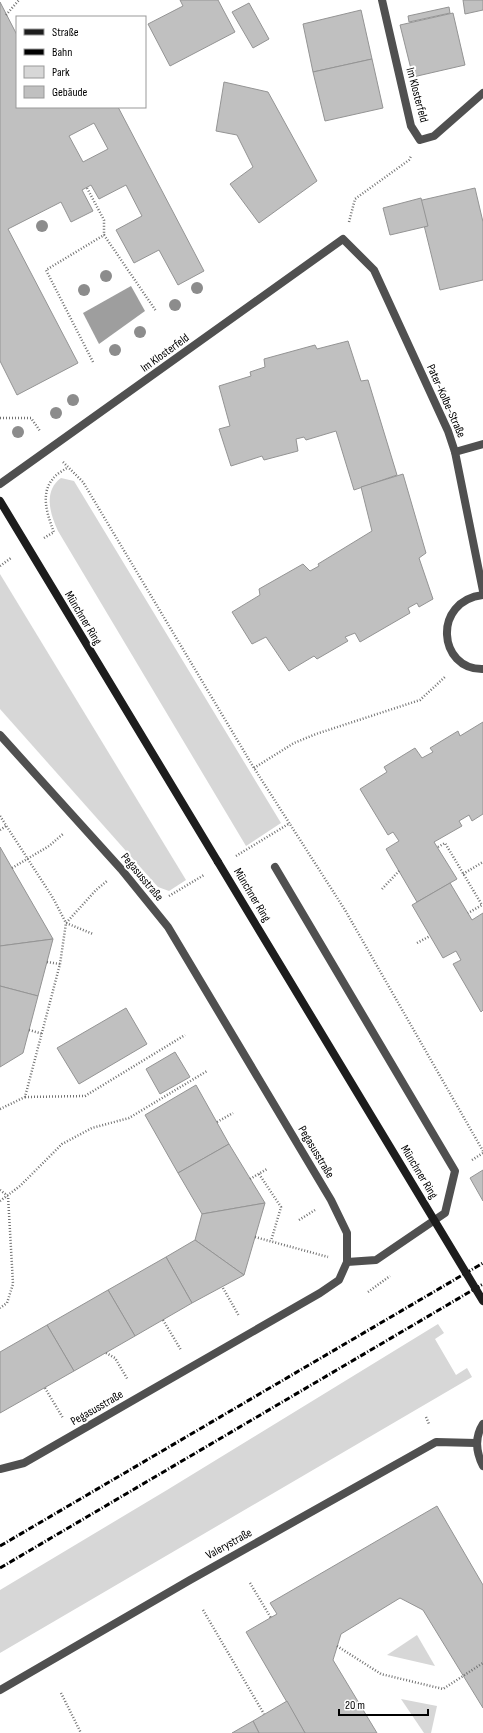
<svg xmlns="http://www.w3.org/2000/svg" width="483" height="1733" font-family="'Sofia Sans Condensed',sans-serif">
<style>
.green{fill:#d7d7d7}
.water{fill:#9e9e9e}
.building{fill:#c0c0c0;stroke:#949494;fill-rule:evenodd}
.lines{fill:none;stroke-linecap:round;stroke-linejoin:round}
.path{stroke:#727272;stroke-width:2.5;stroke-dasharray:1 2;stroke-linecap:butt}
.lane{stroke:#505050;stroke-width:8}
.street{stroke:#505050;stroke-width:8}
.secondary{stroke:#1d1d1d;stroke-width:8}
.rail{stroke:#000;stroke-width:3;stroke-dasharray:6 2 1 2;stroke-linecap:butt}
.secondary-bridge{stroke:#1d1d1d;stroke-width:8}
.tree{fill:#8c8c8c}
.labels{text-anchor:middle;dominant-baseline:central;stroke-width:4;stroke-linejoin:round;paint-order:stroke}
.street-label{font-size:12px;fill:#000;stroke:#fff}
</style>
<rect width="100%" height="100%" fill="#fff"/>
<g class="green">
<path d="M 61,478 L 74,481 L 281,823 L 246,846 L 58,531 C 50,514 43,491 61,478 Z"/>
<path d="M 0,574 L 186,880 L 169,891 L 158,887 L 0,709 Z"/>
<path d="M 438,1324 L 444,1333 L 435,1339 L 456,1375 L 467,1368 L 472,1377 L 0,1653 L 0,1590 L 167,1490 Z"/>
<path d="M 417,1635 L 435,1666 L 387,1655 Z"/>
<path d="M 401,1699 L 437,1706 L 431,1733 L 424,1733 Z"/>
</g>
<path class="water" d="M 131,286 L 145,311 L 99,344 L 83,313 Z"/>
<g class="building">
<path d="M 180,0 L 218,0 L 235,32 L 170,66 L 148,24 L 183,6 Z"/>
<path d="M 463,0 L 483,0 L 483,10 L 465,14 Z"/>
<path d="M 0,2 L 17,35 L 17,107 L 118,107 L 204,271 L 178,285 L 159,250 L 134,263 L 116,230 L 142,216 L 126,185 L 99,199 L 91,185 L 82,190 L 93,211 L 71,222 L 61,202 L 8,229 L 78,363 L 17,395 L 0,361 ZM 94,123 L 108,149 L 83,162 L 69,136 Z"/>
<path d="M 249,3 L 269,39 L 253,48 L 232,12 Z"/>
<path d="M 449,7 L 450,13 L 409,22 L 408,16 Z"/>
<path d="M 361,10 L 372,59 L 313,72 L 303,24 Z"/>
<path d="M 453,13 L 465,65 L 413,77 L 400,25 Z"/>
<path d="M 372,59 L 383,108 L 325,121 L 313,72 Z"/>
<path d="M 224,82 L 268,92 L 317,181 L 259,223 L 230,184 L 253,167 L 237,135 L 216,131 Z"/>
<path d="M 475,188 L 483,222 L 483,280 L 440,290 L 418,201 Z"/>
<path d="M 421,198 L 428,226 L 390,235 L 383,208 Z"/>
<path d="M 348,341 L 361,381 L 368,380 L 397,475 L 354,490 L 336,431 L 306,440 L 304,437 L 296,439 L 298,451 L 264,460 L 262,456 L 231,466 L 219,429 L 230,426 L 219,386 L 251,376 L 250,372 L 265,367 L 264,359 L 315,345 L 317,349 Z"/>
<path d="M 403,474 L 426,553 L 419,558 L 433,599 L 419,607 L 417,603 L 408,608 L 410,613 L 360,642 L 355,633 L 345,637 L 348,641 L 317,659 L 314,656 L 289,671 L 266,637 L 252,644 L 232,612 L 260,595 L 259,589 L 303,564 L 310,571 L 319,566 L 318,564 L 372,531 L 361,487 Z"/>
<path d="M 483,722 L 483,814 L 472,821 L 469,815 L 459,821 L 462,826 L 434,842 L 457,879 L 417,902 L 386,849 L 399,841 L 393,832 L 388,835 L 360,789 L 387,772 L 384,767 L 415,748 L 422,758 L 433,752 L 430,748 L 458,731 L 460,736 Z"/>
<path d="M 0,847 L 12,868 L 53,939 L 0,946 Z"/>
<path d="M 450,883 L 472,920 L 483,913 L 483,1010 L 481,1012 L 453,964 L 461,960 L 456,951 L 443,958 L 412,905 Z"/>
<path d="M 53,939 L 38,996 L 0,986 L 0,946 Z"/>
<path d="M 0,986 L 38,996 L 23,1053 L 0,1067 Z"/>
<path d="M 126,1008 L 147,1044 L 79,1084 L 57,1048 Z"/>
<path d="M 175,1052 L 190,1077 L 160,1094 L 146,1069 Z"/>
<path d="M 196,1085 L 229,1144 L 178,1173 L 145,1115 Z"/>
<path d="M 229,1144 L 265,1203 L 202,1214 L 178,1173 Z"/>
<path d="M 483,1170 L 483,1201 L 470,1178 Z"/>
<path d="M 265,1203 L 244,1275 L 195,1240 L 202,1214 Z"/>
<path d="M 195,1240 L 244,1275 L 192,1303 L 166,1257 Z"/>
<path d="M 166,1257 L 192,1303 L 135,1336 L 108,1290 Z"/>
<path d="M 108,1290 L 135,1336 L 74,1371 L 47,1325 Z"/>
<path d="M 47,1325 L 74,1371 L 0,1413 L 0,1352 Z"/>
<path d="M 437,1506 L 483,1585 L 483,1708 L 423,1610 L 400,1598 L 341,1634 L 333,1660 L 377,1733 L 305,1733 L 246,1632 L 277,1614 L 270,1603 Z"/>
<path d="M 287,1701 L 305,1733 L 259,1733 L 253,1721 Z"/>
<path d="M 253,1721 L 259,1733 L 232,1733 Z"/>
</g>
<g class="lines">
<g class="path">
<path d="M 6,15 L 19,0"/>
<path d="M 87,188 L 104,220 L 104,235"/>
<path d="M 349,222 L 355,199 L 409,160 L 411,156"/>
<path d="M 93,362 L 46,270 L 104,235 L 156,311"/>
<path d="M 0,418 L 31,418 L 40,431"/>
<path d="M 63,462 L 83,482 L 254,768 L 345,910 L 483,1151"/>
<path d="M 44,538 L 54,532 C 48,517 40,495 52,480 C 55,475 62,471 67,468"/>
<path d="M 0,566 L 11,558"/>
<path d="M 254,768 L 294,743 L 316,734 L 420,700 L 446,676"/>
<path d="M 0,816 L 53,898 L 66,923 L 93,934"/>
<path d="M 0,830 L 6,826"/>
<path d="M 438,847 L 445,843 L 482,905 L 468,913"/>
<path d="M 236,856 L 290,823"/>
<path d="M 12,868 L 49,846 L 63,834"/>
<path d="M 463,874 L 483,862"/>
<path d="M 382,889 L 399,871"/>
<path d="M 169,896 L 204,875"/>
<path d="M 417,943 L 430,936"/>
<path d="M 47,962 L 60,964"/>
<path d="M 29,1030 L 43,1034"/>
<path d="M 25,1097 L 85,1096 L 185,1035"/>
<path d="M 0,1109 L 25,1097 L 60,964 L 66,923 L 96,890 L 107,881"/>
<path d="M 217,1122 L 233,1113"/>
<path d="M 472,1160 L 483,1153"/>
<path d="M 259,1174 L 281,1207 L 271,1241"/>
<path d="M 250,1179 L 267,1169"/>
<path d="M 0,1190 L 8,1196 L 13,1284 L 7,1303 L 0,1308"/>
<path d="M 0,1201 L 20,1186 L 62,1144 L 92,1128 L 129,1118 L 207,1071"/>
<path d="M 299,1220 L 315,1210"/>
<path d="M 255,1237 L 328,1257"/>
<path d="M 223,1288 L 239,1316"/>
<path d="M 368,1292 L 390,1276"/>
<path d="M 163,1320 L 181,1350"/>
<path d="M 106,1353 L 115,1358 L 128,1380"/>
<path d="M 45,1388 L 63,1418"/>
<path d="M 426,1417 L 429,1424"/>
<path d="M 250,1583 L 271,1618"/>
<path d="M 203,1610 L 264,1714"/>
<path d="M 337,1646 L 381,1674 L 443,1689 L 483,1663"/>
<path d="M 61,1693 L 81,1733"/>
</g>
<g class="lane">
<path d="M 455,452 L 483,444"/>
<path d="M 275,867 L 455,1171 L 445,1213 L 376,1260 L 347,1262"/>
</g>
<g class="street">
<path d="M 382,0 L 411,126 L 420,140 L 434,136 L 483,93"/>
<path d="M 0,484 L 343,239 L 374,270 L 448,431 L 455,452 L 483,591"/>
<path d="M 483,595 C 432,601 438,670 483,669"/>
<path d="M 0,735 L 121,869 L 168,927 L 331,1200 L 347,1233 L 347,1262 L 339,1280 L 320,1293 L 24,1463 L 0,1469"/>
<path d="M 483,1424 C 474,1438 476,1452 483,1466"/>
<path d="M 0,1690 L 190,1580 L 436,1442 L 476,1443"/>
</g>
<path class="secondary" d="M 0,501 L 218,862"/>
<g class="rail">
<path d="M 0,1546 L 483,1263"/>
<path d="M 0,1568 L 483,1284"/>
</g>
<path class="secondary-bridge" d="M 218,862 L 483,1301"/>
</g>
<g class="tree">
<circle cx="42" cy="226" r="6"/>
<circle cx="106" cy="276" r="6"/>
<circle cx="197" cy="288" r="6"/>
<circle cx="84" cy="290" r="6"/>
<circle cx="175" cy="305" r="6"/>
<circle cx="140" cy="332" r="6"/>
<circle cx="115" cy="350" r="6"/>
<circle cx="73" cy="400" r="6"/>
<circle cx="56" cy="413" r="6"/>
<circle cx="18" cy="432" r="6"/>
</g>
<g class="labels">
<g class="street-label">
<text transform="translate(417 95) rotate(75)">Im Klosterfeld</text>
<text transform="translate(165 353) rotate(-36)">Im Klosterfeld</text>
<text transform="translate(446 401) rotate(66)">Pater-Kolbe-Straße</text>
<text transform="translate(83 618) rotate(59)">Münchner Ring</text>
<text transform="translate(142 877) rotate(50)">Pegasusstraße</text>
<text transform="translate(252 895) rotate(59)">Münchner Ring</text>
<text transform="translate(316 1152) rotate(59)">Pegasusstraße</text>
<text transform="translate(419 1172) rotate(59)">Münchner Ring</text>
<text transform="translate(97 1408) rotate(-30)">Pegasusstraße</text>
<text transform="translate(229 1544) rotate(-29)">Valerystraße</text>
</g>
</g>
<rect x="16" y="16" width="130" height="92" fill="#ffffff" stroke="#999999"/>
<rect x="24" y="29" width="20" height="6" fill="#1d1d1d" stroke="#999999"/>
<text x="52" y="36" font-size="12" fill="#000000">Straße</text>
<rect x="24" y="49" width="20" height="6" fill="#000000" stroke="#999999"/>
<text x="52" y="56" font-size="12" fill="#000000">Bahn</text>
<rect x="24" y="66" width="20" height="12" fill="#d7d7d7" stroke="#999999"/>
<text x="52" y="76" font-size="12" fill="#000000">Park</text>
<rect x="24" y="86" width="20" height="12" fill="#c0c0c0" stroke="#999999"/>
<text x="52" y="96" font-size="12" fill="#000000">Gebäude</text>
<path d="M339 1709v6h89v-6" fill="none" stroke="#000000" stroke-width="2"/>
<text x="345" y="1709" font-size="12" fill="#000000" stroke="#ffffff" stroke-width="3" paint-order="stroke">20 m</text>
</svg>
